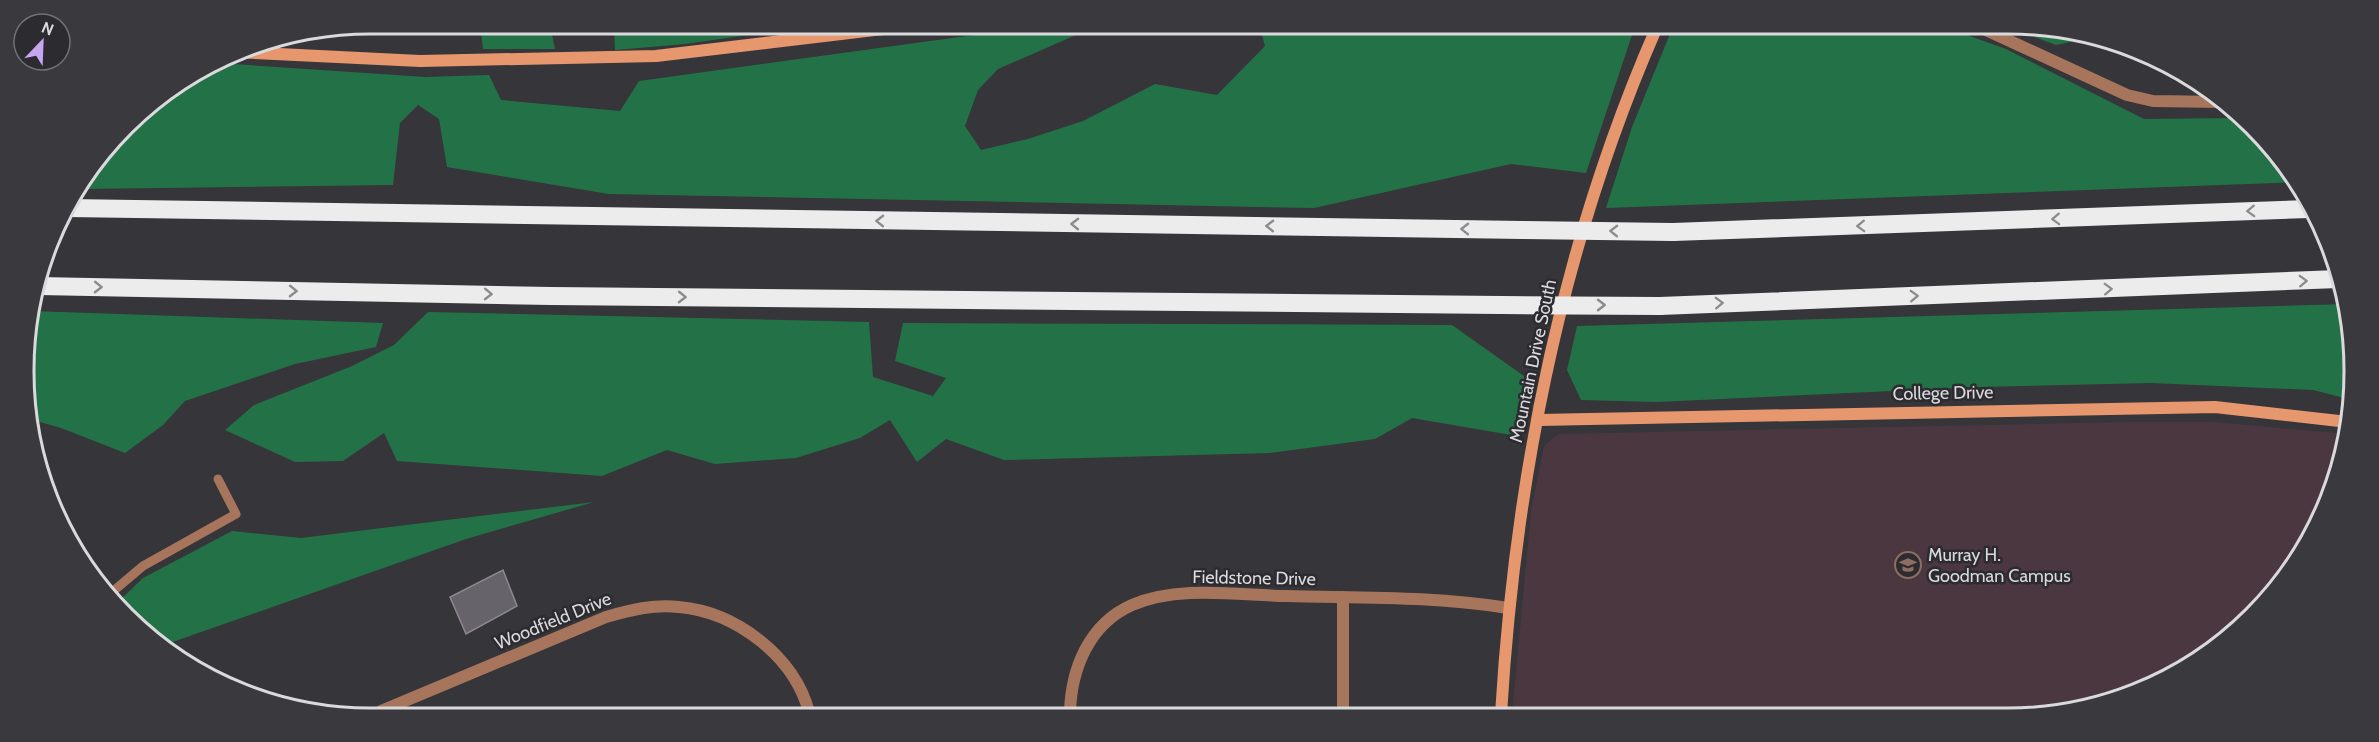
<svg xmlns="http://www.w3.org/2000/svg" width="2379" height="742" font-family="Cabin,sans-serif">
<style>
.education{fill:#4b373f}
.forest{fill:#237247}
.building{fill:#66646a;stroke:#8b898f;stroke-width:1.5}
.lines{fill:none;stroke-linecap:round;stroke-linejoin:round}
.lane{stroke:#a7755b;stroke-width:9}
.street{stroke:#a7755b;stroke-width:12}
.secondary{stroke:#e7976e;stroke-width:12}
.highway{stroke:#ececec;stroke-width:18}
.highway-bridge{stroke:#ececec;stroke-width:18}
.oneway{stroke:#8c8c8e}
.labels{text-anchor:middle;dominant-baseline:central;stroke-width:5;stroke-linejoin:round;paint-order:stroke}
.street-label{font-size:18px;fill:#dadadd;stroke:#2c2b30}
.poi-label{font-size:18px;fill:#dadadd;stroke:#2c2b30;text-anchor:start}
.rim{fill:none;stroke:#dadadd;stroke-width:3}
</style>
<rect width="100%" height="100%" fill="#36353a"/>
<path class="education" d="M 2126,422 L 2214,422 L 2348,434 L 2309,544 L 2237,632 L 2161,682 L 2054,715 L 1512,714 L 1531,511 L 1544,446 L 1558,434 Z"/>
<g class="forest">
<path d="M 480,24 L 550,25 L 555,49 L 483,49 Z"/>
<path d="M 614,25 L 787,26 L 784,30 L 685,44 L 615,50 Z"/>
<path d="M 1032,27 L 1083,27 L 1085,31 L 998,69 L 978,90 L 965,126 L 981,150 L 1028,139 L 1083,121 L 1155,84 L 1217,95 L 1265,46 L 1260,28 L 1634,29 L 1586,173 L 1511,164 L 1314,208 L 609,194 L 447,167 L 439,119 L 418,105 L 400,123 L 393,185 L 82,189 L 142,110 L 218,63 L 425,77 L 489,75 L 501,100 L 620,111 L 639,81 Z"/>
<path d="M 1672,29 L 1953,30 L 2006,49 L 2144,119 L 2237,118 L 2298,182 L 1606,208 L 1632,127 Z"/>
<path d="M 2019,31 L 2076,31 L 2092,37 L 2056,45 Z"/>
<path d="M 2348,304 L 2348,399 L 2313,390 L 2151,383 L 1979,387 L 1657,402 L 1581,400 L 1567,370 L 1577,326 Z"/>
<path d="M 32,311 L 383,323 L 376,347 L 295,364 L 185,401 L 163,425 L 125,453 L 61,428 L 33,420 L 27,326 Z"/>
<path d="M 428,312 L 869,322 L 873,377 L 933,396 L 946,378 L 895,361 L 903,323 L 1452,325 L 1531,381 L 1517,436 L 1412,418 L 1375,439 L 1270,453 L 1004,460 L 946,439 L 917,462 L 890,420 L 860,438 L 796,458 L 715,464 L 667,450 L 602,476 L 397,461 L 384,433 L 343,461 L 295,462 L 225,430 L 254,405 L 352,366 L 394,345 Z"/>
<path d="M 594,502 L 466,539 L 164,645 L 119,601 L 143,578 L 232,531 L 301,538 Z"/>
</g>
<path class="building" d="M 503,570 L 517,606 L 466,634 L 450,597 Z"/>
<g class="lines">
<path class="lane" d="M 111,593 L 143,566 L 236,514 L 218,479"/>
<g class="street">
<path d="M 1986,30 L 2127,95 L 2153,101 L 2221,102"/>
<path d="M 381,711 L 606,617 C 630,610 654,604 679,607 C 736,612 794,656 809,712"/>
<path d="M 1070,713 C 1071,669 1089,624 1132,605 C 1178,585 1237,595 1286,596 C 1360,598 1434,596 1508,608"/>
<path d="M 1343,713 L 1343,597"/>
</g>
<g class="secondary">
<path d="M 236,52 L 420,61 L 656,56 L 908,26"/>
<path d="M 1539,420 L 2215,407 L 2348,422"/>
<path d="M 1501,714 C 1515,480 1562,244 1656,29"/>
</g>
<g class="highway">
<path d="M 67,208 L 1523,230"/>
<path d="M 1673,232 L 2309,209"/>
<path d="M 39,286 L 551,296 L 1501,305"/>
<path d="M 1660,306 L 2338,279"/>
</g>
<g class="highway-bridge">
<path d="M 1523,230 L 1673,232"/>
<path d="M 1501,305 L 1660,306"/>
</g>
</g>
<defs><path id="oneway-chevron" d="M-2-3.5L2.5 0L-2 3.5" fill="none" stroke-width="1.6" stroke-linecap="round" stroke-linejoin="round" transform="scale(1.5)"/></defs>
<g class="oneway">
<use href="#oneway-chevron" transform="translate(2251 211) rotate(178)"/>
<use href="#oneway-chevron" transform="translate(2056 219) rotate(178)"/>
<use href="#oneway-chevron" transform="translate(880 221) rotate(-179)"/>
<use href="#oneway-chevron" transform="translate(1075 224) rotate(-179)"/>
<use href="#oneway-chevron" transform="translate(1270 226) rotate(-179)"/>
<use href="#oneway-chevron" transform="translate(1861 226) rotate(178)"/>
<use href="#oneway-chevron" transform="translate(1465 229) rotate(-179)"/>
<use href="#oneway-chevron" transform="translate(1614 231) rotate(-179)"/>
<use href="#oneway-chevron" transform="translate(2303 281) rotate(-2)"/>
<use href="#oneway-chevron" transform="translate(98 287) rotate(1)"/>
<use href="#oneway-chevron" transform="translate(2108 289) rotate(-2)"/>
<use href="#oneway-chevron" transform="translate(293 291) rotate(1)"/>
<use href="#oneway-chevron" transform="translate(488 294) rotate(1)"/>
<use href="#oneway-chevron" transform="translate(1914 296) rotate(-2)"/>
<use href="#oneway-chevron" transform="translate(682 297) rotate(1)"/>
<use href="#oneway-chevron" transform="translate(1719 303) rotate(-2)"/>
<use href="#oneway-chevron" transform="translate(1601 305)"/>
</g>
<defs>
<symbol id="university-ring" viewBox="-11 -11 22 22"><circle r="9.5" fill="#2c2b30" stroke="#8d6e63" stroke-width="1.5"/><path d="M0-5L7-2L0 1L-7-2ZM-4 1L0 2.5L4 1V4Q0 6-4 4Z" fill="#8d6e63"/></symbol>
</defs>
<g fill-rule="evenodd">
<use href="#university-ring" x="1893" y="550" width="30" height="30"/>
</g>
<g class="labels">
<g class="street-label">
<text transform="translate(1533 361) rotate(-78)">Mountain Drive South</text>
<text transform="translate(1943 393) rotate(-1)">College Drive</text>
<text transform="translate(1254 578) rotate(1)">Fieldstone Drive</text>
<text transform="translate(553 621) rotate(-22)">Woodfield Drive</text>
</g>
<g class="poi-label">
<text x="1928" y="555">Murray H.<tspan x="1928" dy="21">Goodman Campus</tspan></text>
</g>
</g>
<path d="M0 0H2379V742H0ZM370 34H2008A336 336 0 0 1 2344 370V372A336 336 0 0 1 2008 708H370A336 336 0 0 1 34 372V370A336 336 0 0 1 370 34Z" fill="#3a393e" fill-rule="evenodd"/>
<path class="rim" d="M370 34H2008A336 336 0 0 1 2344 370V372A336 336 0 0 1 2008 708H370A336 336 0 0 1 34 372V370A336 336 0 0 1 370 34Z"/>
<g transform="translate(42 42) rotate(23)"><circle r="28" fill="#2c2b30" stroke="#727175" stroke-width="1.5"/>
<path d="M0-4.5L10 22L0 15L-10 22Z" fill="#c6a6f0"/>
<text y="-9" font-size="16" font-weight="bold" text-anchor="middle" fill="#dadadd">N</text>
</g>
</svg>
